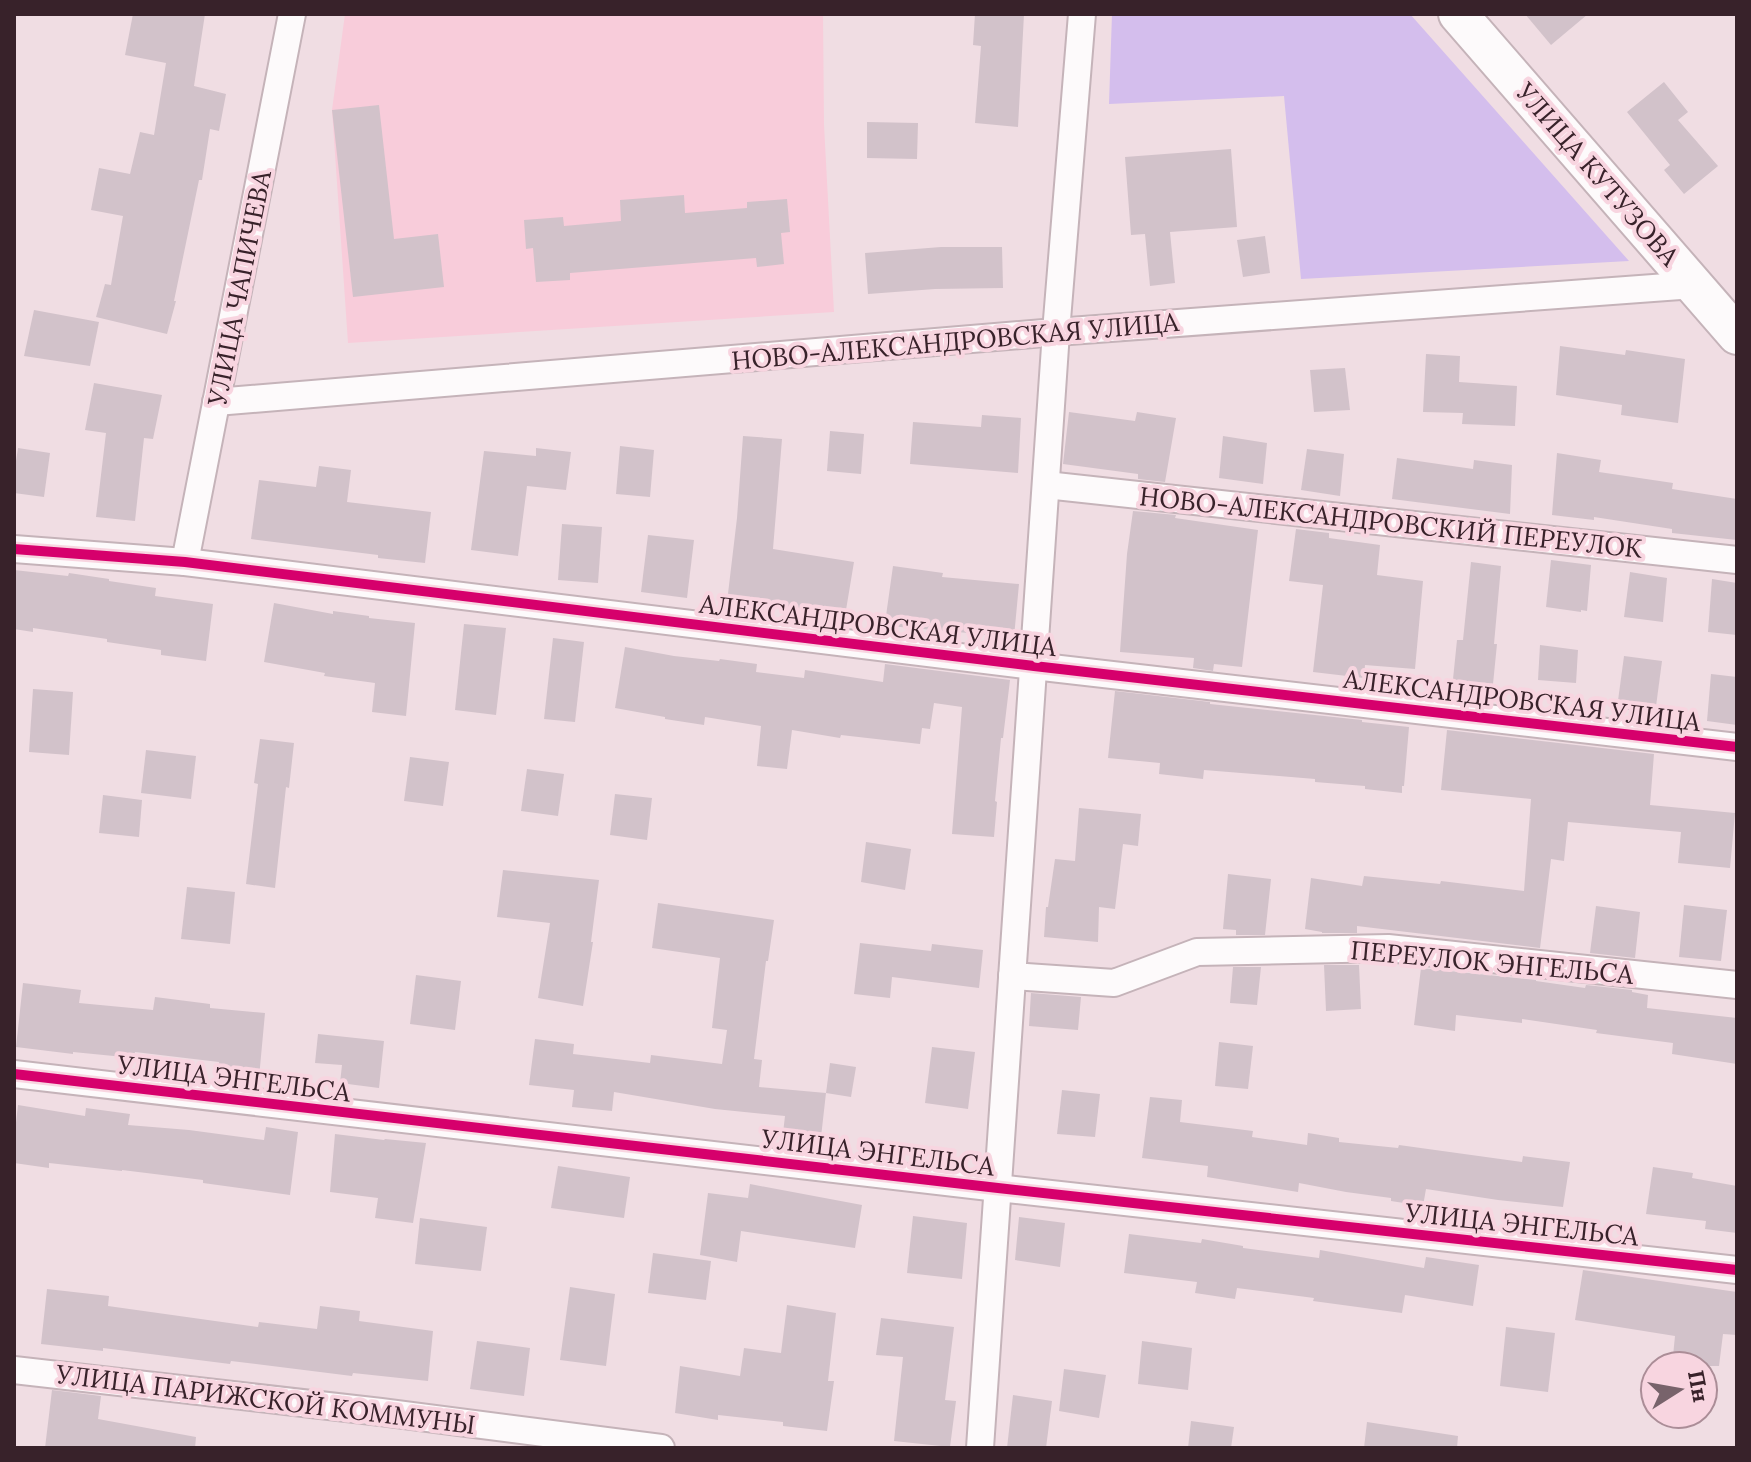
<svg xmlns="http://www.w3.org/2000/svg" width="1751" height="1462" font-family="Lora,serif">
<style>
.built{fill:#f8ccda}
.green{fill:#d4beed}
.building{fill:#d2c2ca}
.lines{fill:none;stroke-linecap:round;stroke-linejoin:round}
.minor-casing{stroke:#c5b3b9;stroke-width:30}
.secondary-casing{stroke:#c5b3b9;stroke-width:42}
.minor{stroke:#fdfafb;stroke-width:26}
.secondary{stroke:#fdfafb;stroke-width:38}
.cycleway-casing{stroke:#f8d5e0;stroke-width:15}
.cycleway{stroke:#d6006c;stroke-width:10}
.labels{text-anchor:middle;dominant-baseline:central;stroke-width:8;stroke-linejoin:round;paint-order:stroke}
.street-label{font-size:26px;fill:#38222a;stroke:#f8d5e0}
</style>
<rect width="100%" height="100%" fill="#f0dde3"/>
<path class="built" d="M 345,14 L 823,14 L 824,125 L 834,312 L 348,343 L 332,110 Z"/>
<path class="green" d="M 1112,14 L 1410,14 L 1629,261 L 1301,279 L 1284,96 L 1109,104 Z"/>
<g class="building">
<path d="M 133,14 L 205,14 L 194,86 L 226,94 L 219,131 L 210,129 L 202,180 L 199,180 L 174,301 L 176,301 L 167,334 L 96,317 L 105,284 L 111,285 L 123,216 L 91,210 L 99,168 L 130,174 L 140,132 L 154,135 L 166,63 L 125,55 Z"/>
<path d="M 975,14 L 1024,14 L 1018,127 L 975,123 L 981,46 L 973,45 Z"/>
<path d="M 1525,14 L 1588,14 L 1551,45 Z"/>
<path d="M 1664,82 L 1688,112 L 1678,120 L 1718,166 L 1684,194 L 1664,170 L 1670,165 L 1627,112 Z"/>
<path d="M 379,105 L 394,239 L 438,234 L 444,287 L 353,297 L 332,110 Z"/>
<path d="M 867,122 L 918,123 L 917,159 L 867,158 Z"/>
<path d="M 1231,149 L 1237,227 L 1170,232 L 1175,283 L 1150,286 L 1145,234 L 1131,235 L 1125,157 Z"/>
<path d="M 684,195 L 685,213 L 747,208 L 747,202 L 787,199 L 790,232 L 781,233 L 784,264 L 757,267 L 756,258 L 570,273 L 570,280 L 536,282 L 533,248 L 526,249 L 524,220 L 563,217 L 564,226 L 621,221 L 620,200 Z"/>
<path d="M 1265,236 L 1270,273 L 1243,277 L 1237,240 Z"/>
<path d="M 941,247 L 1002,247 L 1003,288 L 935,289 L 868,294 L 865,253 Z"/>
<path d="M 34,310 L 99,322 L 90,366 L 24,356 Z"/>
<path d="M 1560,346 L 1625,355 L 1626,350 L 1685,359 L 1678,423 L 1621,415 L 1622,405 L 1556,395 Z"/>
<path d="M 1426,354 L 1460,356 L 1459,382 L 1517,386 L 1515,426 L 1462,424 L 1463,413 L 1423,412 Z"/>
<path d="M 1345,368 L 1350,410 L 1314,412 L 1310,370 Z"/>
<path d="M 94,383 L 162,395 L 153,439 L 144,438 L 135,521 L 96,517 L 106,433 L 85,430 Z"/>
<path d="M 1069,412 L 1135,421 L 1137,412 L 1176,418 L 1165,482 L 1138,479 L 1138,474 L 1063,464 Z"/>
<path d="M 982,415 L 1021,418 L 1018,473 L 910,464 L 913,422 L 981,427 Z"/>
<path d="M 830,431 L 864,434 L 861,474 L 827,471 Z"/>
<path d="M 743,436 L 782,439 L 773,549 L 854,562 L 845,616 L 767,603 L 766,607 L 727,602 L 737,518 Z"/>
<path d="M 1223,436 L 1267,443 L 1263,484 L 1219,478 Z"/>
<path d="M 620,446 L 654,450 L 650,497 L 616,494 Z"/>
<path d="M 18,448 L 50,453 L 44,497 L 14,493 L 14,474 Z"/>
<path d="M 536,448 L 571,452 L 566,490 L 527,486 L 518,556 L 471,550 L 484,451 L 536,456 Z"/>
<path d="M 1307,449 L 1344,454 L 1340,496 L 1301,490 Z"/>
<path d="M 1557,453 L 1601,460 L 1599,472 L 1673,483 L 1672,489 L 1737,499 L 1737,540 L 1672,533 L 1672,529 L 1594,517 L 1594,520 L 1552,515 Z"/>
<path d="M 1397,458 L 1473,469 L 1474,460 L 1512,465 L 1510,514 L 1392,499 Z"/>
<path d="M 319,466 L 351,470 L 347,502 L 431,512 L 425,563 L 378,558 L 378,555 L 251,539 L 259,480 L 316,487 Z"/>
<path d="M 1133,511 L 1176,515 L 1175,518 L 1258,530 L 1242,667 L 1214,664 L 1213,671 L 1193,668 L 1194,658 L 1120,652 L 1127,554 Z"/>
<path d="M 562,524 L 602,527 L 598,583 L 558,580 Z"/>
<path d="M 1296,529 L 1329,533 L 1329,538 L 1380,545 L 1377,575 L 1423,581 L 1415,669 L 1365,665 L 1364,678 L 1313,672 L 1323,585 L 1289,581 Z"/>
<path d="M 648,535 L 694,540 L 687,598 L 641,592 Z"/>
<path d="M 1551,560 L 1591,565 L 1587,611 L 1581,610 L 1581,612 L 1546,607 Z"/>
<path d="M 1471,562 L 1501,566 L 1494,644 L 1497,644 L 1492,694 L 1452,689 L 1457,640 L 1463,640 Z"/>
<path d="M 893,566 L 943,573 L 942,577 L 1019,584 L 1014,637 L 889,626 L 890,624 L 885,623 Z"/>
<path d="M 14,570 L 68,576 L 69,573 L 109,579 L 109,581 L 156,588 L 155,596 L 213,604 L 206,661 L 161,655 L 161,650 L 107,642 L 107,639 L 33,628 L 33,632 L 14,629 Z"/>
<path d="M 1630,572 L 1667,578 L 1663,622 L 1624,617 Z"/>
<path d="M 1712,579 L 1737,583 L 1737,635 L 1708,632 Z"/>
<path d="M 274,603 L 333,614 L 333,611 L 369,616 L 369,618 L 415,623 L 406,716 L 372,712 L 375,683 L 324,676 L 325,673 L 264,662 Z"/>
<path d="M 464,624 L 506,628 L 496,715 L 455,710 Z"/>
<path d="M 553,638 L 584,642 L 575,722 L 544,719 Z"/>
<path d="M 1540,645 L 1578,650 L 1576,683 L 1538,680 Z"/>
<path d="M 625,647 L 674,656 L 719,661 L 720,659 L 757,664 L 756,672 L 804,678 L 805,670 L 883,682 L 885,664 L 1010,680 L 1003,738 L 1001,738 L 995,801 L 997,802 L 994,837 L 952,834 L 962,707 L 934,703 L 930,729 L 922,728 L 920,744 L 841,735 L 840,738 L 792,730 L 787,769 L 757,766 L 761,726 L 705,717 L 704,725 L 665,719 L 665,717 L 615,708 Z"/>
<path d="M 1624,656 L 1662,661 L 1655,714 L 1617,708 Z"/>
<path d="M 1711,674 L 1737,677 L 1737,725 L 1707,721 Z"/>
<path d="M 33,689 L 73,692 L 69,755 L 29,752 Z"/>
<path d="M 1115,691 L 1210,702 L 1210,704 L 1362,720 L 1362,722 L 1409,727 L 1404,786 L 1402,786 L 1402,793 L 1365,789 L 1365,786 L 1315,782 L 1315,779 L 1204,770 L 1203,779 L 1159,774 L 1160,763 L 1108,758 Z"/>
<path d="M 1447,730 L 1654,754 L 1650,805 L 1735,813 L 1730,868 L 1678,863 L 1681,832 L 1568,822 L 1564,861 L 1551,859 L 1540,948 L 1357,926 L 1357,933 L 1322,933 L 1322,932 L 1305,929 L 1311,878 L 1362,886 L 1364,876 L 1440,884 L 1441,881 L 1524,891 L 1531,799 L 1441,790 Z"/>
<path d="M 260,739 L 294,743 L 289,788 L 286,787 L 275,888 L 246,884 L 258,784 L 254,783 Z"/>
<path d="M 146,750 L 196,756 L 191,799 L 141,793 Z"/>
<path d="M 410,757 L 449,762 L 443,806 L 404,801 Z"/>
<path d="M 527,769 L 564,774 L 558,816 L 521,811 Z"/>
<path d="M 615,794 L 652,798 L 647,840 L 610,835 Z"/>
<path d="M 103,795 L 142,800 L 139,837 L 99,833 Z"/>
<path d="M 1079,808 L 1141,814 L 1138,846 L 1123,844 L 1115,909 L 1099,907 L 1098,942 L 1044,937 L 1046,907 L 1048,907 L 1055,859 L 1075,861 Z"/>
<path d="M 866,842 L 911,849 L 905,890 L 861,882 Z"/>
<path d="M 503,870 L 599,880 L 591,942 L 593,942 L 583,1006 L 538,998 L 550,923 L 497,917 Z"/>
<path d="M 1228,874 L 1271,879 L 1265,935 L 1236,935 L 1236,930 L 1223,929 Z"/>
<path d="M 187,887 L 235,892 L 230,944 L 181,939 Z"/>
<path d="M 658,903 L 774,920 L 768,961 L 766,961 L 754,1059 L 762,1060 L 759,1087 L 826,1093 L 821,1137 L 783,1133 L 785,1116 L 715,1109 L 614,1092 L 612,1111 L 572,1107 L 574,1090 L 529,1085 L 535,1039 L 574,1044 L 573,1054 L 650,1063 L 651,1055 L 722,1064 L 727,1030 L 712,1028 L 720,958 L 652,948 Z"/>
<path d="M 1684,905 L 1727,910 L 1721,961 L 1679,957 Z"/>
<path d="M 1596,906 L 1640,912 L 1635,958 L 1590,953 Z"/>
<path d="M 860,943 L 931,951 L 932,944 L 983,950 L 979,988 L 892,977 L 890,998 L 854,994 Z"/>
<path d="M 1324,965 L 1359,965 L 1361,1009 L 1326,1011 Z"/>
<path d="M 1233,967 L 1261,967 L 1257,1005 L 1230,1003 Z"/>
<path d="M 1421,968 L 1536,980 L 1536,981 L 1585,988 L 1586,985 L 1632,990 L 1632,992 L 1648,995 L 1647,1008 L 1737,1018 L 1737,1064 L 1672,1054 L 1673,1043 L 1596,1033 L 1597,1030 L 1522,1019 L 1522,1023 L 1456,1015 L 1455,1031 L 1414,1025 Z"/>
<path d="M 416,975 L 461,981 L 455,1030 L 410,1024 Z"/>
<path d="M 23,983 L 81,990 L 79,1003 L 153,1010 L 155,997 L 210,1004 L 210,1008 L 265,1013 L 259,1078 L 218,1074 L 219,1062 L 135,1052 L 134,1058 L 73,1052 L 73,1054 L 16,1047 Z"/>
<path d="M 1031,993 L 1081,997 L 1078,1030 L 1029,1026 Z"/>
<path d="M 318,1034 L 384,1041 L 379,1088 L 340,1083 L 342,1065 L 315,1063 Z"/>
<path d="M 1219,1042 L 1253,1046 L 1248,1089 L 1215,1086 Z"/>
<path d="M 932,1047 L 975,1052 L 968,1109 L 925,1103 Z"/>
<path d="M 830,1063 L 856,1067 L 851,1097 L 826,1093 Z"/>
<path d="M 1062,1090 L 1100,1094 L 1095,1137 L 1057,1134 Z"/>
<path d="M 1150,1097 L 1182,1100 L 1180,1122 L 1253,1131 L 1252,1137 L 1307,1145 L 1308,1133 L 1339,1138 L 1339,1142 L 1398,1148 L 1399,1145 L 1522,1162 L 1523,1156 L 1570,1162 L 1563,1207 L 1498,1200 L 1426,1189 L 1423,1206 L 1391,1201 L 1391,1198 L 1346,1192 L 1299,1183 L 1298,1192 L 1207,1177 L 1208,1166 L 1142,1158 Z"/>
<path d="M 18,1105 L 85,1116 L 86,1108 L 130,1114 L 128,1125 L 189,1130 L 264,1140 L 266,1127 L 298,1132 L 290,1195 L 203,1183 L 203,1180 L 122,1170 L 122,1171 L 49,1163 L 49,1168 L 14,1163 L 14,1140 Z"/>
<path d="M 335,1134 L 384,1140 L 385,1139 L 426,1143 L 413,1223 L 375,1218 L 378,1198 L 330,1192 Z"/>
<path d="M 558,1166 L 630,1177 L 624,1218 L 551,1208 Z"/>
<path d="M 1653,1167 L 1693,1173 L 1692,1178 L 1737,1186 L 1737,1233 L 1705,1229 L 1706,1221 L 1646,1214 Z"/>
<path d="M 750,1184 L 862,1205 L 855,1248 L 741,1231 L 737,1262 L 700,1255 L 708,1193 L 748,1198 Z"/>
<path d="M 913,1216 L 967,1223 L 962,1279 L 907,1273 Z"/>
<path d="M 1019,1217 L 1065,1223 L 1060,1267 L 1015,1260 Z"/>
<path d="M 420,1218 L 487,1227 L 481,1271 L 415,1264 Z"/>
<path d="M 1129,1234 L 1201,1243 L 1202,1239 L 1243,1246 L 1243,1248 L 1319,1258 L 1320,1250 L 1424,1268 L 1426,1257 L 1479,1265 L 1473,1306 L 1405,1295 L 1402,1313 L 1313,1301 L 1314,1298 L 1237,1288 L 1235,1299 L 1195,1293 L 1197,1282 L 1124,1273 Z"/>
<path d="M 653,1253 L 711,1261 L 706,1300 L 648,1293 Z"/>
<path d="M 1583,1270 L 1737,1292 L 1737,1335 L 1723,1334 L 1719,1366 L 1672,1366 L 1675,1336 L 1575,1320 Z"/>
<path d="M 570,1287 L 615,1294 L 606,1366 L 560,1360 Z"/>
<path d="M 47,1289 L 109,1296 L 108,1306 L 258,1327 L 259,1322 L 317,1329 L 320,1306 L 360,1311 L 359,1321 L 433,1331 L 428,1381 L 353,1373 L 352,1376 L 231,1361 L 230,1364 L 103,1348 L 103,1351 L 41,1344 Z"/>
<path d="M 787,1305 L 836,1313 L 828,1381 L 834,1381 L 827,1431 L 783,1426 L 783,1422 L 718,1415 L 718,1420 L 675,1413 L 680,1366 L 740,1376 L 744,1348 L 781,1353 Z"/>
<path d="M 881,1318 L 954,1327 L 945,1400 L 956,1401 L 950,1447 L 894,1441 L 903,1357 L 876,1355 Z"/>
<path d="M 1506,1327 L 1555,1333 L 1548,1392 L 1500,1386 Z"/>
<path d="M 477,1341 L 530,1348 L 524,1396 L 470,1389 Z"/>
<path d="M 1142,1341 L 1192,1348 L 1188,1390 L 1138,1384 Z"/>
<path d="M 1064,1369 L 1106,1375 L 1099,1418 L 1059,1411 Z"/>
<path d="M 52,1390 L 101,1396 L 98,1419 L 196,1437 L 195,1448 L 45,1448 Z"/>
<path d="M 1013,1395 L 1052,1401 L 1046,1448 L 1007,1448 Z"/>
<path d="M 1191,1421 L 1234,1427 L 1231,1448 L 1188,1448 Z"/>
<path d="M 1367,1422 L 1458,1436 L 1457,1448 L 1364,1448 Z"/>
</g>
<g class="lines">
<defs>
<g id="minor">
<path d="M 216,402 L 1056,332 L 1694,285"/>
<path d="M 1046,485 L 1737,560"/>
<path d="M 14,549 L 185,562 L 1034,666 L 1737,747"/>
<path d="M 185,562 L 292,14"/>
<path d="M 1012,976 L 1114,983 L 1197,952 L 1388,948 L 1737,985"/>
<path d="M 14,1074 L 998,1188 L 1737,1270"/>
<path d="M 14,1370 L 381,1412 L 661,1448"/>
<path d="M 980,1448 L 1056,332 L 1082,14"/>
</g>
<path id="secondary" d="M 1458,14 L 1737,335"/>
</defs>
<use href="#minor" class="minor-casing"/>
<use href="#secondary" class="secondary-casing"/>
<use href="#minor" class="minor"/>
<use href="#secondary" class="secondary"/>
<defs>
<g id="cycleway">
<path d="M 14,549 L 185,562 L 1034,666 L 1737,747"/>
<path d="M 14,1074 L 998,1188 L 1737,1270"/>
</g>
</defs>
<use href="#cycleway" class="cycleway-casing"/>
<use href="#cycleway" class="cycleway"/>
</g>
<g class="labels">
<g class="street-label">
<text transform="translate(1598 174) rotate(49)">УЛИЦА КУТУЗОВА</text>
<text transform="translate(239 288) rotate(-79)">УЛИЦА ЧАПИЧЕВА</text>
<text transform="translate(955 341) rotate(-5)">НОВО-АЛЕКСАНДРОВСКАЯ УЛИЦА</text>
<text transform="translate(1391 522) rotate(6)">НОВО-АЛЕКСАНДРОВСКИЙ ПЕРЕУЛОК</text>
<text transform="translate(878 625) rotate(7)">АЛЕКСАНДРОВСКАЯ УЛИЦА</text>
<text transform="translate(1522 700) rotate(7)">АЛЕКСАНДРОВСКАЯ УЛИЦА</text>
<text transform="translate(1492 962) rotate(5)">ПЕРЕУЛОК ЭНГЕЛЬСА</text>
<text transform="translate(234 1078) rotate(7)">УЛИЦА ЭНГЕЛЬСА</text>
<text transform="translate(878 1152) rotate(7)">УЛИЦА ЭНГЕЛЬСА</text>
<text transform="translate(1522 1224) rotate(6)">УЛИЦА ЭНГЕЛЬСА</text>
<text transform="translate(266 1399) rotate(7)">УЛИЦА ПАРИЖСКОЙ КОММУНЫ</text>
</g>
</g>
<rect width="1751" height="1462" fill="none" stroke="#38222a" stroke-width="32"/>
<g transform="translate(1679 1390) rotate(79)"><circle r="38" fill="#f8d5e0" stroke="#ab8d97" stroke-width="2"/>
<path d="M0-6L14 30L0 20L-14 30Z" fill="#78636b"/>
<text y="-12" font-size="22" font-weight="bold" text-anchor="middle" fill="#38222a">Пн</text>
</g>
</svg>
